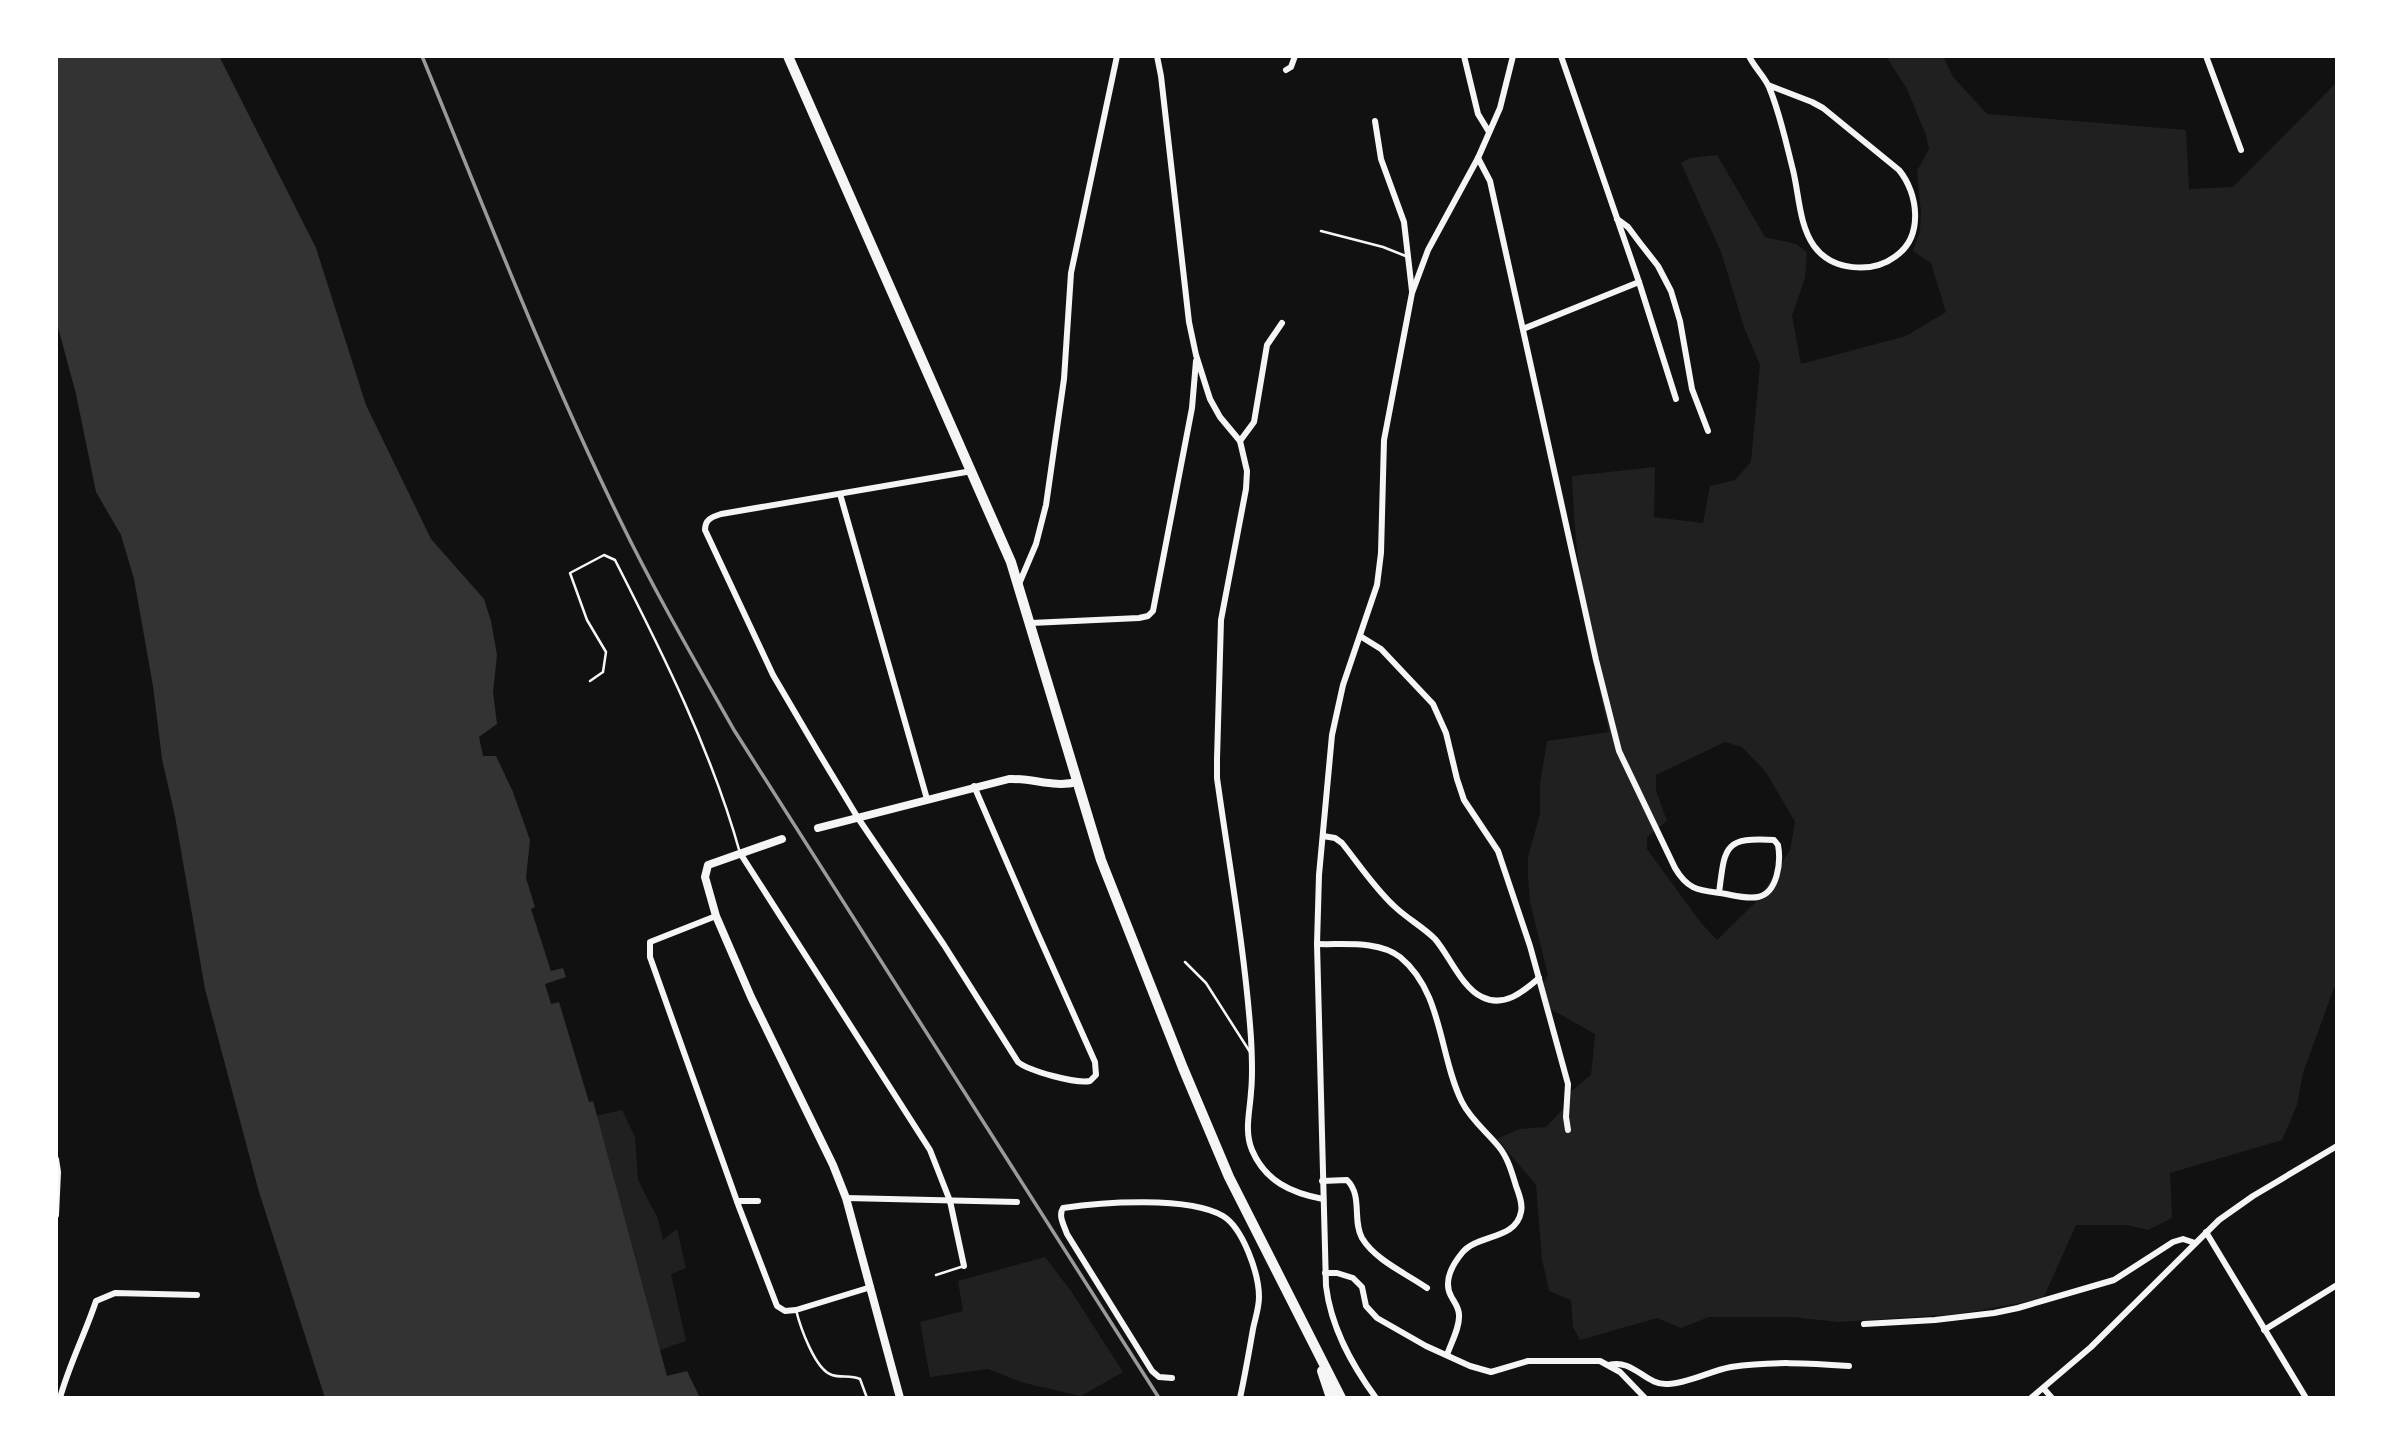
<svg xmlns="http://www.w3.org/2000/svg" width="2393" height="1454" font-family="Merriweather,serif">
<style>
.green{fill:#202020;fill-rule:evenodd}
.water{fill:#333}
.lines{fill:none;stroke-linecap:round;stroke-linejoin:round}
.service{stroke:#f5f5f5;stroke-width:2.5}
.minor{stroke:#f5f5f5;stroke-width:6}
.tertiary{stroke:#f5f5f5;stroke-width:8}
.primary{stroke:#f5f5f5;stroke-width:10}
.rail{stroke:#9a9a9a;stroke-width:3.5}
</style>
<rect width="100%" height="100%" fill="#111"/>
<g class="green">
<path d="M 1886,56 L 1943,56 L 1953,77 L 1987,114 L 2186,130 L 2189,189 L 2233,187 L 2337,82 L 2337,988 L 2334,988 L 2303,1073 L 2297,1105 L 2282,1140 L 2170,1173 L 2172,1218 L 2148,1230 L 2126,1225 L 2076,1225 L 2043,1299 L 1958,1314 L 1839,1322 L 1791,1317 L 1709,1317 L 1681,1328 L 1657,1318 L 1580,1340 L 1573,1327 L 1571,1300 L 1549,1291 L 1542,1259 L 1536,1185 L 1497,1139 L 1519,1129 L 1546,1127 L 1564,1108 L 1564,1097 L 1591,1075 L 1595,1034 L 1547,1007 L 1540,988 L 1548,975 L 1530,902 L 1528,876 L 1528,857 L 1540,814 L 1540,783 L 1547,741 L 1609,732 C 1589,647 1575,563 1572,476 L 1655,467 L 1654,517 L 1703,523 L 1710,486 L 1735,480 L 1751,462 L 1760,365 L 1744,327 L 1721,252 L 1681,163 L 1690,158 L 1717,155 L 1765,237 L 1796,244 L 1807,252 L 1805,278 L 1792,316 L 1801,364 L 1906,336 L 1946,312 L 1931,263 L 1913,251 L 1920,231 L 1921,213 L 1917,171 L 1929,149 L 1926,135 L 1907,89 ZM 1725,742 L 1742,747 L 1766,772 L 1795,822 L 1790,850 L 1759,899 L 1717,940 L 1701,923 L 1647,849 L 1647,837 L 1667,821 L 1656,791 L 1656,775 Z"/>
<path d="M 622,1110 L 635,1137 L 638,1180 L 658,1219 L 663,1240 L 677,1229 L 686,1268 L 671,1274 L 686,1341 L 657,1351 L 590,1117 Z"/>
<path d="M 1045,1257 L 1071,1291 L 1123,1372 L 1081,1396 L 1024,1383 L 988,1369 L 930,1377 L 920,1322 L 963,1311 L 958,1281 Z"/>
</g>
<path class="water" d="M 56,56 L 219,56 L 316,248 L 366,405 L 431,539 L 484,599 L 491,621 L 497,655 L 493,692 L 497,724 L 479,737 L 483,756 L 496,756 L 513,792 L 530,840 L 526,878 L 535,907 L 531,909 L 551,971 L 563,968 L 566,977 L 545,984 L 551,1004 L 559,1002 L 589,1102 L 593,1101 L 667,1376 L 687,1371 L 700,1398 L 325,1398 L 259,1192 L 205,989 L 175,816 L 162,759 L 153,686 L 134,579 L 121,535 L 96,492 L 76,394 L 56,320 Z"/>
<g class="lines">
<g class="service">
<path d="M 1321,231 L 1383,247 L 1408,257"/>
<path d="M 590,681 L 603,672 L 606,652 L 587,620 L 570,573 L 604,555 L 615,560 C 663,654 712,752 740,853"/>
<path d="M 1185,962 L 1206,983 L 1250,1052"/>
<path d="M 936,1275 L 964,1266"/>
<path d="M 796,1310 C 800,1326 815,1370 832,1375 C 841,1378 851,1375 860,1379 L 867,1398"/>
</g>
<g class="minor">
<path d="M 1157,56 L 1161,76 L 1189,322 L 1196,355 L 1210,399 L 1220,417 L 1240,441 L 1247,471 L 1246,489 L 1221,620 L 1217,759 L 1217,778 C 1229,864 1245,951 1251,1038 C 1252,1056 1253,1074 1251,1092 C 1250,1111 1244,1131 1252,1150 C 1265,1181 1291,1193 1323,1199"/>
<path d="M 1464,56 L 1478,114 L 1489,132"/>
<path d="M 1561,56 L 1639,282 L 1676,399"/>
<path d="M 1749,56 C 1754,67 1764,76 1769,87 C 1780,113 1786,143 1793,170 C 1799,194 1799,225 1814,246 C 1832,271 1872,274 1896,256 C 1924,236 1918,193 1899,170 L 1823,108 L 1812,102 L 1768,85"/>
<path d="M 2206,56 L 2241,150"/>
<path d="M 1286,70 L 1291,67 L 1295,56"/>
<path d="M 1375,121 L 1381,159 L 1404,222 L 1412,291"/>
<path d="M 1478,158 L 1490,181 L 1596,660 L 1619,751 L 1675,868 C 1689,892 1701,890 1726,894 C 1736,896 1748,899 1758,897 C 1778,893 1781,861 1778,845 L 1774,840 C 1723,837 1725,847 1719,893"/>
<path d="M 1617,219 L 1628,227 L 1640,243 L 1658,266 L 1671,291 L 1680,321 L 1692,389 L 1708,431"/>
<path d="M 1523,329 L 1639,282"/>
<path d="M 1240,441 L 1254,422 L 1267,345 L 1282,323"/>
<path d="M 972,471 L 721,514 C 712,517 705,519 705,530 L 773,675 L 817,750 L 858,818 L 944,945 L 1018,1062 C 1029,1071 1076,1084 1090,1081 L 1096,1075 L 1095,1062 L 1037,932 L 974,786"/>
<path d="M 840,494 L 927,799"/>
<path d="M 1019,584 L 1036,544 L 1046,505 L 1064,379 L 1071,273 L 1117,56"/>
<path d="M 1031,623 L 1139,618 L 1148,616 L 1153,611 L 1192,408 L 1196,361"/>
<path d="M 1360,636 L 1381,649 L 1433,704 L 1446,733 L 1457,779 L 1464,800 L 1498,851 L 1530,946 L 1568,1084 L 1566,1117 L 1568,1130"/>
<path d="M 1323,836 L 1335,838 L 1342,843 C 1358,863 1374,887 1393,905 C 1406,918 1422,926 1435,939 C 1449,955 1462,988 1482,997 C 1504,1008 1523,992 1539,978"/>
<path d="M 740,853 L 930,1150 L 950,1201 L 964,1266"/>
<path d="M 716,916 L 650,942 L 650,957 L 739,1207 L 777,1306 L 785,1311 L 796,1310 L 871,1287"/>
<path d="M 1317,944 C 1343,945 1378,940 1400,957 C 1443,992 1439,1056 1462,1102 C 1471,1120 1487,1132 1499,1147 C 1508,1158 1512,1173 1516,1186 C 1519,1194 1523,1204 1521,1212 C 1516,1240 1477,1234 1462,1253 C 1453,1264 1443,1281 1451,1296 C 1454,1302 1459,1307 1459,1315 C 1460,1327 1451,1343 1447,1355"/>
<path d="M 56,1159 L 58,1172 L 56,1215"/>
<path d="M 1322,1181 L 1347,1180 C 1363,1196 1352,1220 1362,1238 C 1375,1260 1407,1274 1427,1288"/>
<path d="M 846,1198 L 1017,1202"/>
<path d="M 737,1201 L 758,1201"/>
<path d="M 2206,1232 L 2306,1398"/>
<path d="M 1325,1273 L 1337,1273 L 1353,1278 L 1362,1287 L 1366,1306 L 1377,1318 L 1426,1346 L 1470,1366 L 1491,1372 L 1528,1361 L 1600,1361 L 1620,1372 L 1645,1398"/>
<path d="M 1864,1324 L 1935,1320 L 1994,1313 L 2018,1308 L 2114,1280 L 2173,1242 L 2183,1239 L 2195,1243"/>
<path d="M 2264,1330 L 2337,1285"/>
<path d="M 1609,1365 C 1633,1358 1646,1386 1668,1384 C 1689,1383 1710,1371 1731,1367 C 1769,1361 1810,1363 1849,1366"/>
<path d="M 1172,1378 L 1159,1377 L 1152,1371 L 1067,1234 C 1064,1225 1058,1216 1063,1208 C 1102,1202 1189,1196 1223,1216 C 1243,1228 1259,1274 1259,1297 C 1259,1308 1255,1319 1253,1329 C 1249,1352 1245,1375 1240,1398"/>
<path d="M 2044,1389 L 2052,1398"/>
<path d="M 60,1398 C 69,1365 85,1334 96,1301 L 115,1293 L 197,1295"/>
<path d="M 1376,1398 C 1352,1365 1331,1328 1326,1286 L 1317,944 L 1319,875 L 1332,735 L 1343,685 L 1377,585 L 1381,553 L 1384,440 L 1412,293 L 1428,250 L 1478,158 L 1500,108 L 1513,56"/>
<path d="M 2031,1398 L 2091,1347 L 2219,1220 L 2253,1196 L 2337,1146"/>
</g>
<g class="tertiary">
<path d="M 818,828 L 1009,779 C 1035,778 1052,788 1078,782"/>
<path d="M 782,839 L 708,865 L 705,877 L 716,916 L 751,997 L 833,1165 L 846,1198 L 900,1398"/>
</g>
<g class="primary">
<path d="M 788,56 L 1011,562 L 1101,860 L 1183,1068 L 1229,1177 L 1341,1398"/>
<path d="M 1322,1371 L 1331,1398"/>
</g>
<path class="rail" d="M 422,56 C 486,212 546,369 620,520 C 655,592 695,661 734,730 L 1159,1398"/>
</g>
<rect width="2393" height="1454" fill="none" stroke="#ffffff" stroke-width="116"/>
</svg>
